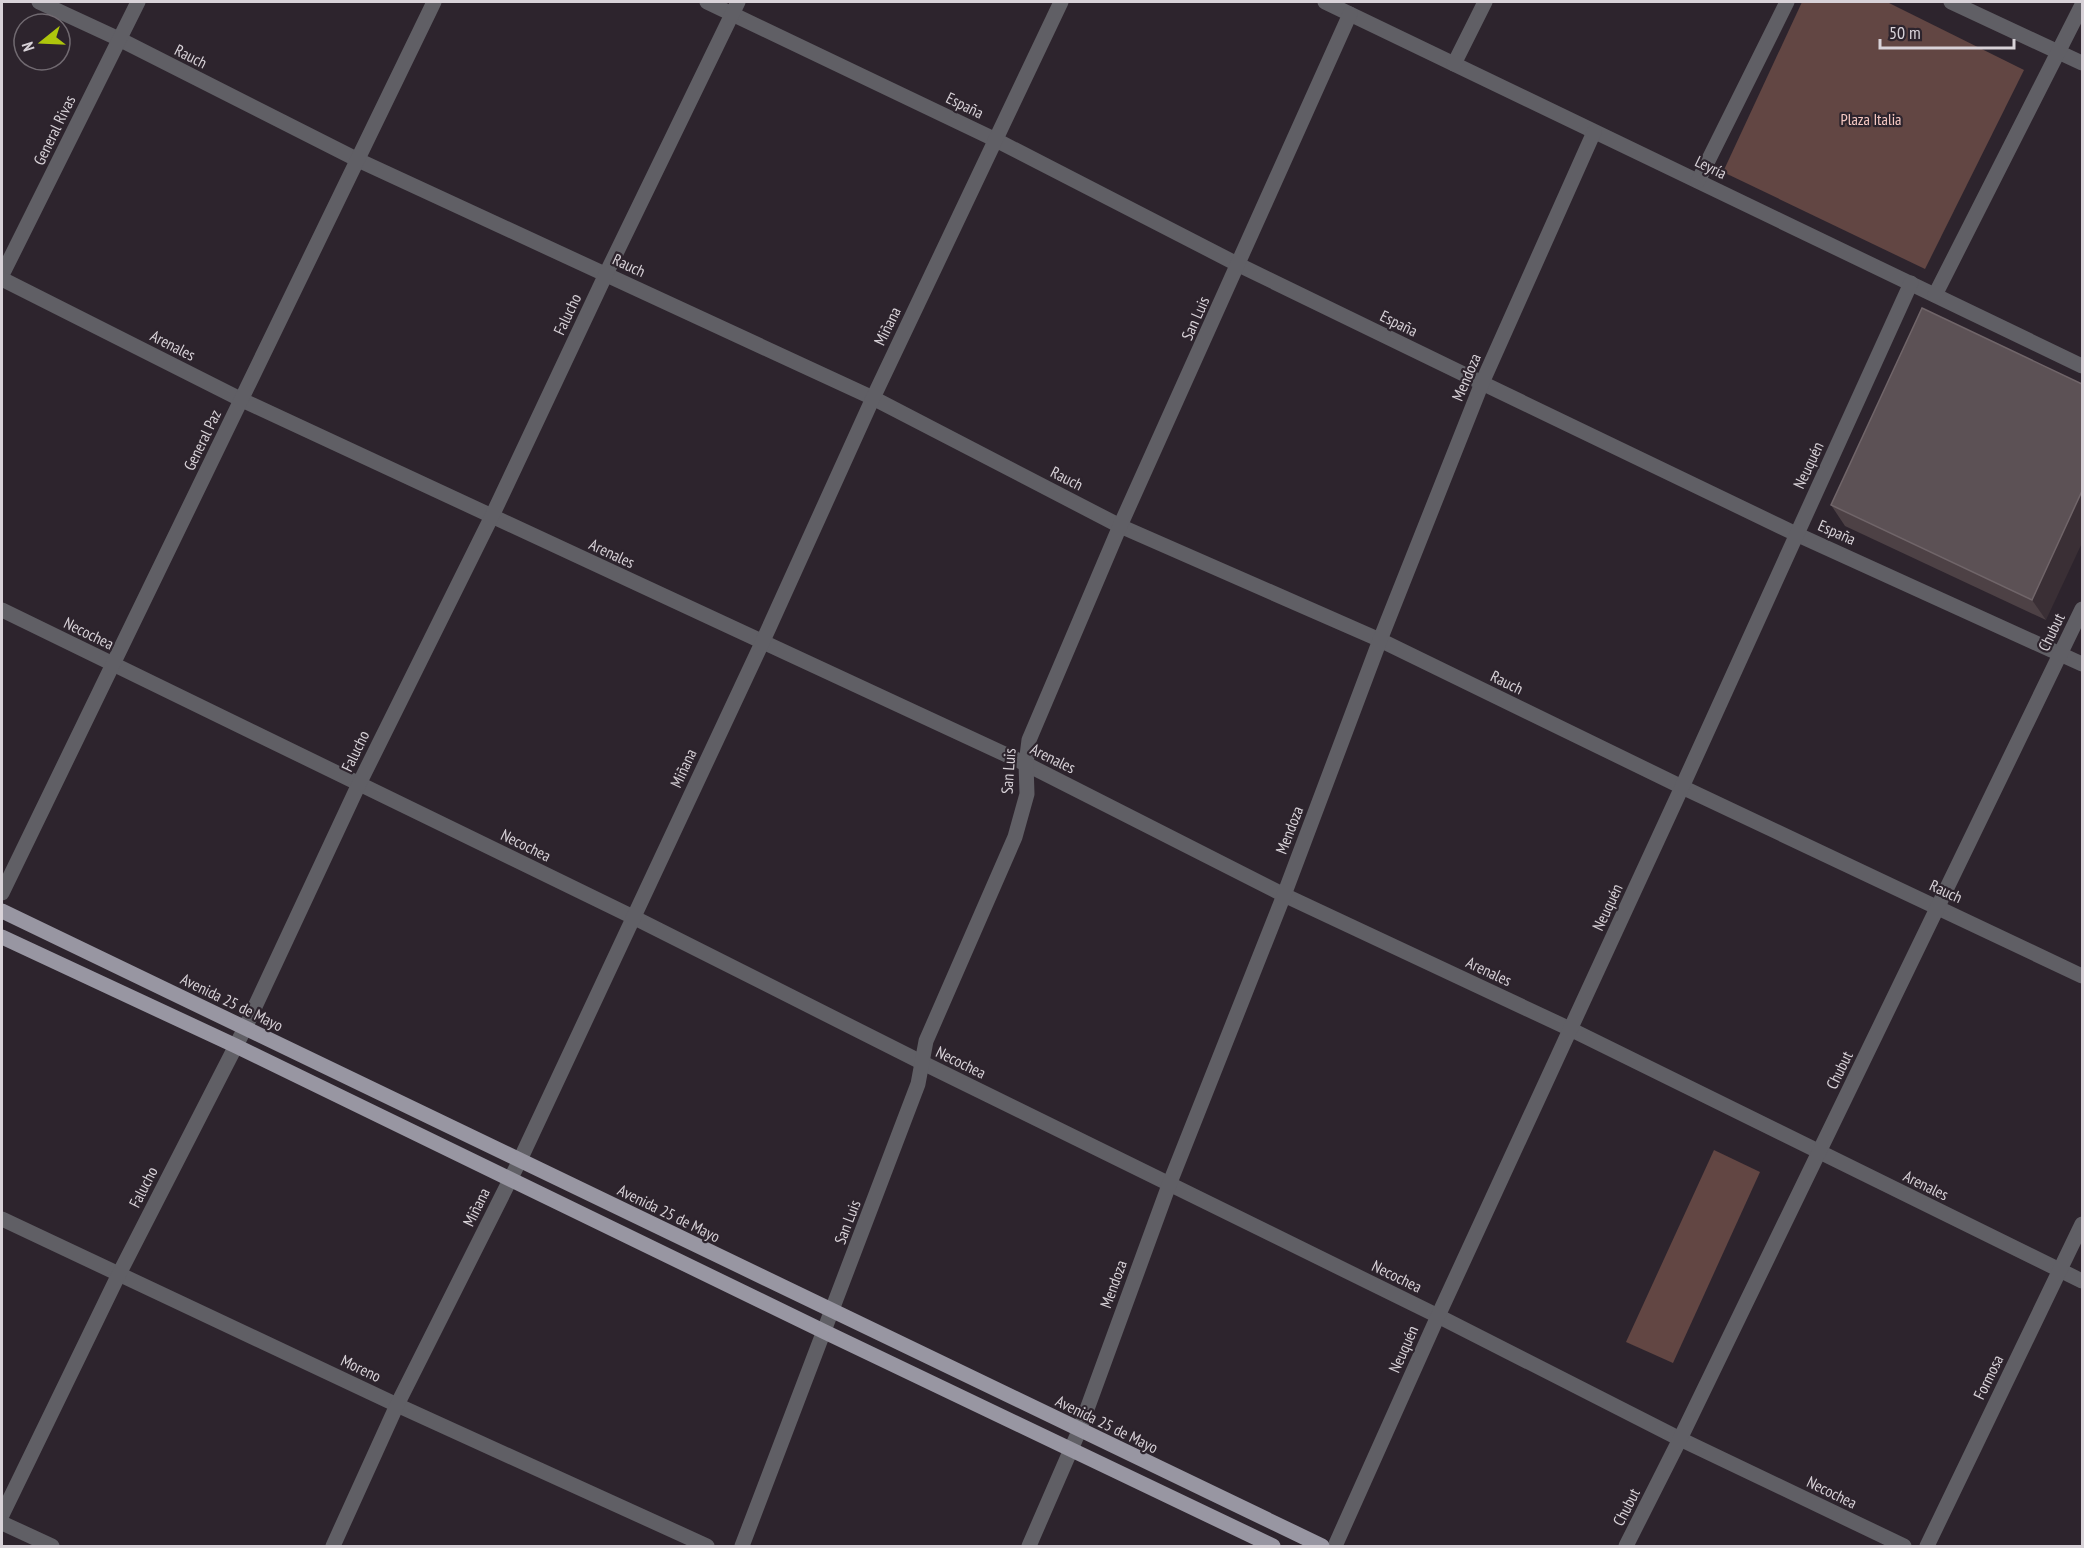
<svg xmlns="http://www.w3.org/2000/svg" width="2084" height="1548" font-family="'PT Sans Narrow',sans-serif">
<style>
.green{fill:#624643}
.lines{fill:none;stroke-linecap:round;stroke-linejoin:round}
.minor{stroke:#605f65;stroke-width:15}
.primary{stroke:#9896a2;stroke-width:15}
.wall{fill:#4d4145}
.shaded-wall{fill:#3a2f35}
.building{fill:#5c5155;stroke:#706569;stroke-width:1.5}
.labels{text-anchor:middle;dominant-baseline:central;stroke-width:4.5;stroke-linejoin:round;paint-order:stroke}
.street-label{font-size:16px;fill:#d8d2d8;stroke:#2d242d}
.park-label{font-size:16px;fill:#f6c9c3;stroke:#2d242d}
</style>
<rect width="100%" height="100%" fill="#2d242d"/>
<g class="green">
<path d="M 1802,2 L 1887,2 L 2024,70 L 1925,269 L 1723,172 Z"/>
<path d="M 1714,1150 L 1760,1172 L 1673,1363 L 1626,1342 Z"/>
</g>
<g class="lines">
<g class="minor">
<path d="M 39,2 L 119,39 L 358,160 L 873,398 L 1120,526 L 1380,640 L 1682,787 L 2082,976"/>
<path d="M 707,2 L 996,140 L 1239,265 L 1482,383 L 1796,534 L 2082,664"/>
<path d="M 1325,2 L 2082,366"/>
<path d="M 1951,2 L 2082,63"/>
<path d="M 1454,64 L 1485,2"/>
<path d="M 1698,181 L 1787,2"/>
<path d="M 2,275 L 138,2"/>
<path d="M 2,279 L 242,400 L 1026,764 L 1284,895 L 1570,1029 L 2082,1281"/>
<path d="M 1935,295 L 2082,5"/>
<path d="M 2,610 L 633,917 L 923,1063 L 1438,1316 L 1680,1439 L 1904,1546"/>
<path d="M 2,893 L 434,2"/>
<path d="M 2,1219 L 397,1405 L 707,1546"/>
<path d="M 2,1515 L 119,1274 L 245,1028 L 359,784 L 492,516 L 606,274 L 738,2"/>
<path d="M 2,1523 L 52,1546"/>
<path d="M 333,1546 L 397,1405 L 520,1160 L 762,643 L 873,398 L 1061,2"/>
<path d="M 742,1546 L 918,1084 L 926,1041 L 1015,837 L 1027,794 L 1026,764 L 1029,740 L 1120,526 L 1350,14"/>
<path d="M 1029,1546 L 1079,1431 L 1169,1185 L 1284,895 L 1380,640 L 1482,383 L 1594,132"/>
<path d="M 1335,1546 L 1438,1316 L 1682,787 L 1911,283"/>
<path d="M 1626,1546 L 1680,1439 L 2082,609"/>
<path d="M 1927,1546 L 2082,1224"/>
</g>
<g class="primary">
<path d="M 2,911 L 1322,1546"/>
<path d="M 2,937 L 236,1046 L 825,1332 L 1273,1546"/>
</g>
</g>
<path class="wall" d="M 1922,308 L 2046,620 L 1845,526 L 1831,505 Z"/>
<path class="shaded-wall" d="M 2082,491 L 2082,543 L 2046,620 L 2032,600 Z"/>
<path class="building" d="M 1922,308 L 2082,384 L 2082,491 L 2032,600 L 1831,505 Z"/>
<g class="labels">
<g class="street-label">
<text transform="translate(191 56) rotate(27)">Rauch</text>
<text transform="translate(965 105) rotate(26)">España</text>
<text transform="translate(54 130) rotate(-64)">General Rivas</text>
<text transform="translate(1711 167) rotate(26)">Leyría</text>
<text transform="translate(629 265) rotate(25)">Rauch</text>
<text transform="translate(567 314) rotate(-65)">Falucho</text>
<text transform="translate(1195 318) rotate(-66)">San Luis</text>
<text transform="translate(1399 323) rotate(26)">España</text>
<text transform="translate(887 326) rotate(-64)">Miñana</text>
<text transform="translate(173 345) rotate(27)">Arenales</text>
<text transform="translate(1466 377) rotate(-67)">Mendoza</text>
<text transform="translate(202 440) rotate(-64)">General Paz</text>
<text transform="translate(1808 465) rotate(-65)">Neuquén</text>
<text transform="translate(1067 478) rotate(27)">Rauch</text>
<text transform="translate(1837 532) rotate(24)">España</text>
<text transform="translate(612 553) rotate(25)">Arenales</text>
<text transform="translate(2051 632) rotate(-64)">Chubut</text>
<text transform="translate(89 633) rotate(26)">Necochea</text>
<text transform="translate(1507 682) rotate(26)">Rauch</text>
<text transform="translate(355 751) rotate(-64)">Falucho</text>
<text transform="translate(1053 758) rotate(26)">Arenales</text>
<text transform="translate(683 768) rotate(-65)">Miñana</text>
<text transform="translate(1008 771) rotate(-86)">San Luis</text>
<text transform="translate(1289 830) rotate(-69)">Mendoza</text>
<text transform="translate(526 845) rotate(26)">Necochea</text>
<text transform="translate(1946 891) rotate(25)">Rauch</text>
<text transform="translate(1607 907) rotate(-65)">Neuquén</text>
<text transform="translate(1489 971) rotate(25)">Arenales</text>
<text transform="translate(232 1002) rotate(26)">Avenida 25 de Mayo</text>
<text transform="translate(961 1062) rotate(26)">Necochea</text>
<text transform="translate(1839 1070) rotate(-64)">Chubut</text>
<text transform="translate(1926 1185) rotate(26)">Arenales</text>
<text transform="translate(143 1187) rotate(-63)">Falucho</text>
<text transform="translate(476 1207) rotate(-64)">Miñana</text>
<text transform="translate(669 1213) rotate(26)">Avenida 25 de Mayo</text>
<text transform="translate(847 1222) rotate(-69)">San Luis</text>
<text transform="translate(1397 1276) rotate(26)">Necochea</text>
<text transform="translate(1113 1284) rotate(-70)">Mendoza</text>
<text transform="translate(1403 1349) rotate(-66)">Neuquén</text>
<text transform="translate(361 1368) rotate(25)">Moreno</text>
<text transform="translate(1988 1377) rotate(-64)">Formosa</text>
<text transform="translate(1107 1424) rotate(26)">Avenida 25 de Mayo</text>
<text transform="translate(1832 1492) rotate(26)">Necochea</text>
<text transform="translate(1626 1507) rotate(-63)">Chubut</text>
</g>
<g class="park-label">
<text x="1871" y="119">Plaza Italia</text>
</g>
</g>
<rect width="2084" height="1548" fill="none" stroke="#d8d2d8" stroke-width="6"/>
<g transform="translate(42 42) rotate(252)"><circle r="28" fill="#2d242d" stroke="#716a71" stroke-width="1.5"/>
<path d="M0-4.5L10 22L0 15L-10 22Z" fill="#aec60c"/>
<text y="-9" font-size="16" font-weight="bold" text-anchor="middle" fill="#d8d2d8">N</text>
</g>
<path d="M1880 39v9h134v-9" fill="none" stroke="#d8d2d8" stroke-width="3"/>
<text x="1889" y="39" font-size="18" fill="#d8d2d8" stroke="#2d242d" stroke-width="4.5" paint-order="stroke">50 m</text>
</svg>
